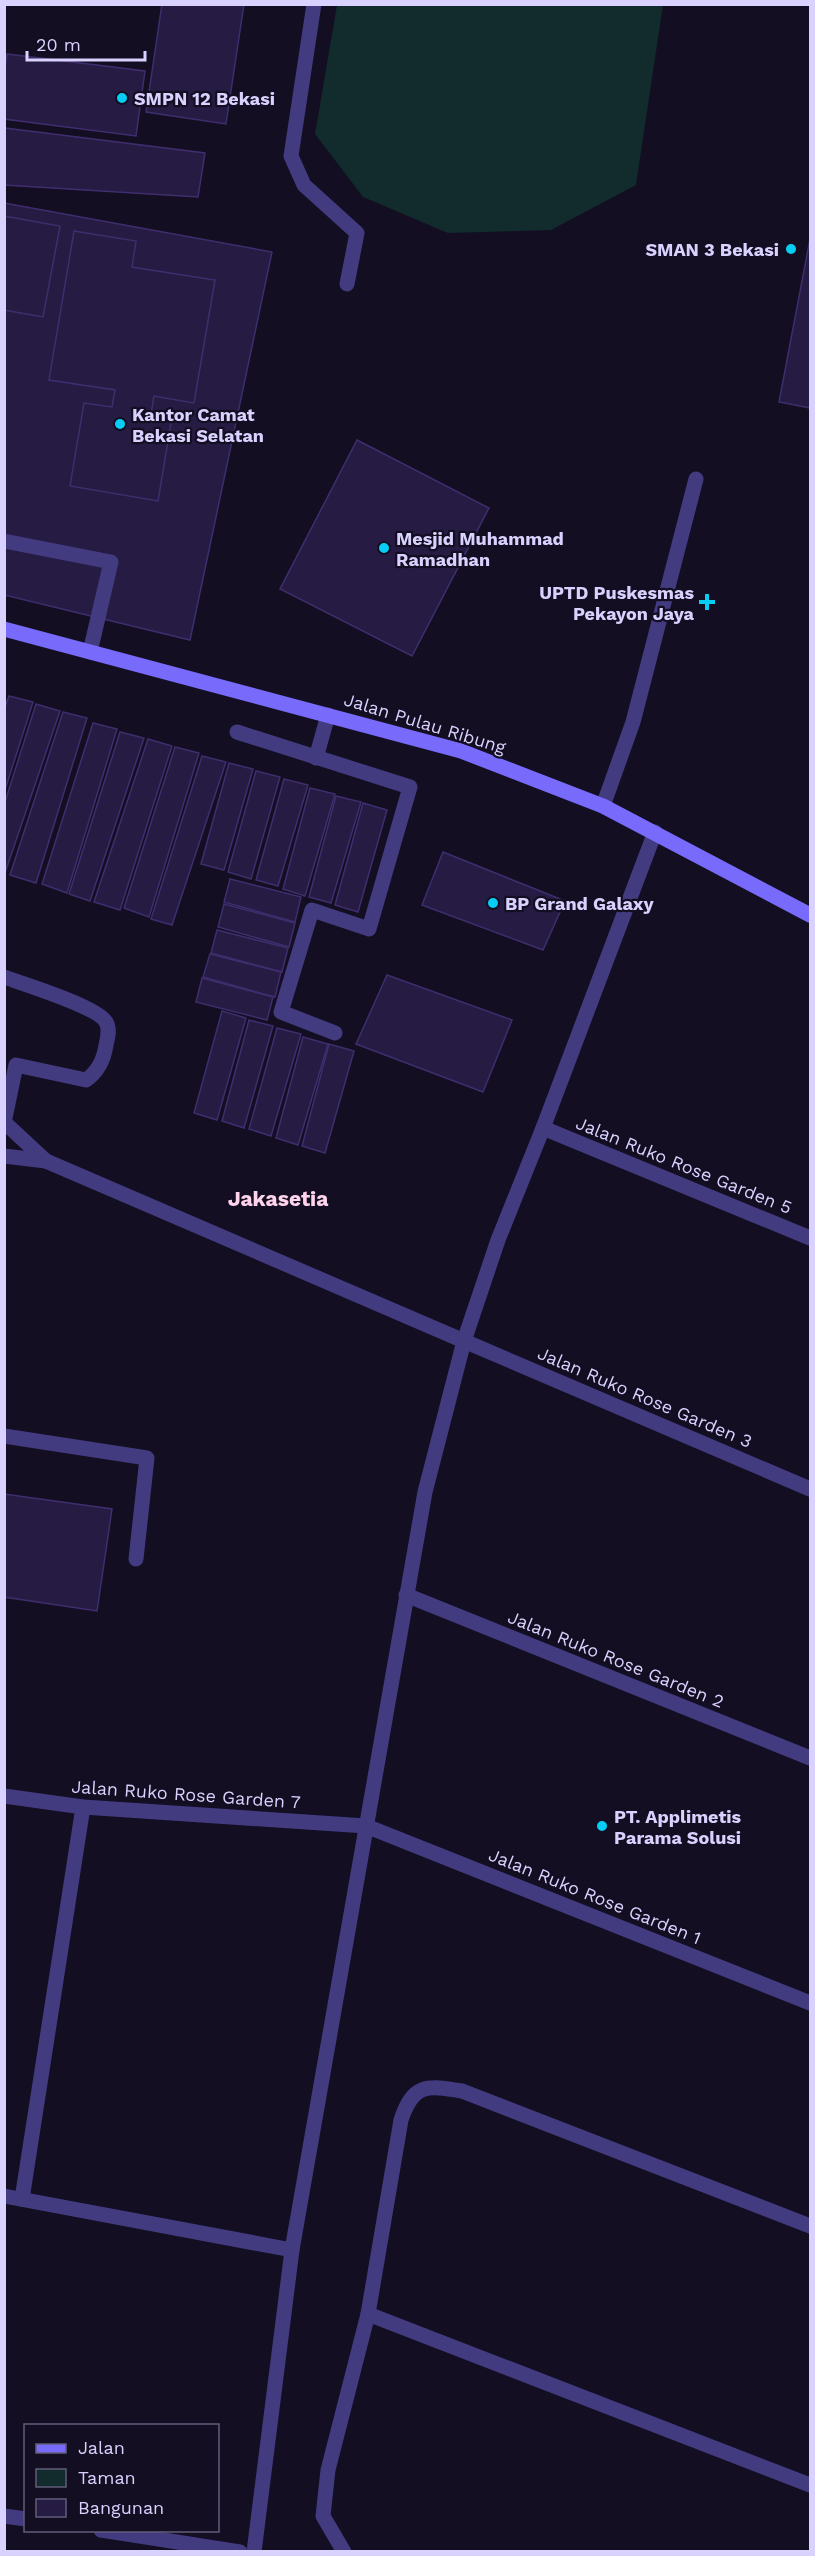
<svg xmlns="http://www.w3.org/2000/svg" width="815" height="2556" font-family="'Work Sans',sans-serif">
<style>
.green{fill:#122b2c}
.building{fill:#261b43;stroke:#3f2e6e;stroke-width:1.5}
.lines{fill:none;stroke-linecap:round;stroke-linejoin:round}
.lane{stroke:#423b80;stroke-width:15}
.street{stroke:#423b80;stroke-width:15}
.secondary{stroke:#786bfb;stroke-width:15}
.poi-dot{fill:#07cdf4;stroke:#130e22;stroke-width:2}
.labels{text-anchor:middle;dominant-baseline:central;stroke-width:4.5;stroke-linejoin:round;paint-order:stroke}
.poi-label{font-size:18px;font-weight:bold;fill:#d9d1fe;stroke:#130e22;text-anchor:start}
.street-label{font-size:18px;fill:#d9d1fe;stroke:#130e22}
.quarter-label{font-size:21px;font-weight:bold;fill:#fed3eb;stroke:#130e22}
</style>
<rect width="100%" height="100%" fill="#130e22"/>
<path class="green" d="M 337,5 L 663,5 L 636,185 L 551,230 L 448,233 L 363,197 L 315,134 Z"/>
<g class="building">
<path d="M 162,4 L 244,4 L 226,124 L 146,112 Z"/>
<path d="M 7,54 L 145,71 L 136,136 L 4,119 L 4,76 Z"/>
<path d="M 5,128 L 205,153 L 198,197 L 4,185 Z"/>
<path d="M 4,203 L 272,252 L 190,640 L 4,595 Z"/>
<path d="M 4,216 L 60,226 L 43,317 L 4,310 Z"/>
<path d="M 74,231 L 136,241 L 132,267 L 215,280 L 194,403 L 154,396 L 151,414 L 172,417 L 158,501 L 70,486 L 84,403 L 112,407 L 115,390 L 49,380 Z"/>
<path d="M 810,239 L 810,408 L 779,402 Z"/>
<path d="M 357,440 L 489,508 L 412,656 L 280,589 Z"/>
<path d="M 9,696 L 33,702 L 4,793 L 4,710 Z"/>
<path d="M 36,704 L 60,711 L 5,873 L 4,805 Z"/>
<path d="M 63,712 L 87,718 L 36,883 L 10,875 Z"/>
<path d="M 93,723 L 117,729 L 67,893 L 42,884 Z"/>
<path d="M 120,732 L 144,738 L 90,901 L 69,894 Z"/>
<path d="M 148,739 L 172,746 L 120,910 L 94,902 Z"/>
<path d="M 175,747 L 199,753 L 149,917 L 124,908 Z"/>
<path d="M 202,756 L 226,762 L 172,925 L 151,919 Z"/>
<path d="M 229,763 L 253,769 L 224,870 L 201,864 Z"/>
<path d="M 256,771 L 280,777 L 251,879 L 228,872 Z"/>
<path d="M 284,779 L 308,785 L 278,886 L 256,880 Z"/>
<path d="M 310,788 L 335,794 L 305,896 L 283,889 Z"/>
<path d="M 336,796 L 361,802 L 331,903 L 309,897 Z"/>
<path d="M 363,803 L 387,810 L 358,912 L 335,905 Z"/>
<path d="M 443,852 L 565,901 L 543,950 L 422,905 Z"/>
<path d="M 230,879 L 301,897 L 295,922 L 224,902 Z"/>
<path d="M 224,904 L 295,923 L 289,947 L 218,927 Z"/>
<path d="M 217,930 L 288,948 L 282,972 L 211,953 Z"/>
<path d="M 210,954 L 281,972 L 275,997 L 203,977 Z"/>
<path d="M 387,975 L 512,1020 L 483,1092 L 356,1044 Z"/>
<path d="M 202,978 L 273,997 L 267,1020 L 196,1002 Z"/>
<path d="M 222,1011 L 246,1018 L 217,1120 L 194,1113 Z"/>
<path d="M 249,1020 L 273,1026 L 244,1128 L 222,1121 Z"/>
<path d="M 277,1028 L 301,1034 L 271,1136 L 249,1129 Z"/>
<path d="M 303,1037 L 328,1044 L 298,1145 L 276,1138 Z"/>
<path d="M 329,1044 L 354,1051 L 325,1153 L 302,1146 Z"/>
<path d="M 4,1494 L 112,1509 L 97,1611 L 4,1597 Z"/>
</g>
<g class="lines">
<g class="lane">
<path d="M 314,4 L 291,156 L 304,185 L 357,233 L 347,284"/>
<path d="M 4,541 L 111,562 L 90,652"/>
<path d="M 237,732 L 410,787 L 369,929 L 312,910 L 281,1012 L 335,1033"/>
<path d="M 316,758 L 328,715"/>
<path d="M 4,977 C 24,984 98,1007 106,1022 C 110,1029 108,1037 106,1045 C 104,1059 99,1071 86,1080 L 16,1065 L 4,1123"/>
<path d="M 543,1128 L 810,1238"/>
<path d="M 464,1341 L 810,1489"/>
<path d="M 4,1436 L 147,1458 L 136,1559"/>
<path d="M 406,1595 L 810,1758"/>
<path d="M 4,1796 L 83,1807 L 366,1826 L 810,2003"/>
<path d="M 4,2196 L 292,2250"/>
<path d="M 22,2199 L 83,1807"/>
<path d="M 4,2516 L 26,2519"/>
<path d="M 101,2530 L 240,2552"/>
</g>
<g class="street">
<path d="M 603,806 L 633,722 L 696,479"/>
<path d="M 4,1122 L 46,1161 L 4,1156"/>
<path d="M 46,1161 L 464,1341"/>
<path d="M 368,2314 L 810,2485"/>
<path d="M 254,2552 L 292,2250 L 425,1492 L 464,1341 L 498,1240 L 543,1128 L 655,832"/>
<path d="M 344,2552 L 323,2516 L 328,2470 L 368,2314 L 401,2120 C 413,2084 426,2085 462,2091 L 810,2226"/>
</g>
<path class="secondary" d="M 4,629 L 461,751 L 603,806 L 810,915"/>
</g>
<g class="poi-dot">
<circle cx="122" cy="98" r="6"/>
<circle cx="791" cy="249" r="6"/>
<circle cx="120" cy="424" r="6"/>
<circle cx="384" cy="548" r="6"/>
<path d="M704 593h6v6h6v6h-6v6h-6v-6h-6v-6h6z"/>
<circle cx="493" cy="903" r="6"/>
<circle cx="602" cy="1826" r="6"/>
</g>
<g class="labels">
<g class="poi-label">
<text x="134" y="98">SMPN 12 Bekasi</text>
<text x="779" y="249" text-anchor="end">SMAN 3 Bekasi</text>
<text x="132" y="414">Kantor Camat<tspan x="132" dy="21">Bekasi Selatan</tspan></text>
<text x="396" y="538">Mesjid Muhammad<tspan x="396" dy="21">Ramadhan</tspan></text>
<text x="694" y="592" text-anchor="end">UPTD Puskesmas<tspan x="694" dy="21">Pekayon Jaya</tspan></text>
<text x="505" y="903">BP Grand Galaxy</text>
<text x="614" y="1816">PT. Applimetis<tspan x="614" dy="21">Parama Solusi</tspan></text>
</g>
<g class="street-label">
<text transform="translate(425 723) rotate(17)">Jalan Pulau Ribung</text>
<text transform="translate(684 1165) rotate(22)">Jalan Ruko Rose Garden 5</text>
<text transform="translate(645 1397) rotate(23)">Jalan Ruko Rose Garden 3</text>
<text transform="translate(616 1659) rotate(22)">Jalan Ruko Rose Garden 2</text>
<text transform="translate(186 1794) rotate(4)">Jalan Ruko Rose Garden 7</text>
<text transform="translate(595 1896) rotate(22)">Jalan Ruko Rose Garden 1</text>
</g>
<g class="quarter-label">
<text x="278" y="1198">Jakasetia</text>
</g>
</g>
<rect width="815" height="2556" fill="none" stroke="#d9d1fe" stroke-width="12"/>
<rect x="24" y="2424" width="195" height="108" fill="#130e22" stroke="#625c7a" stroke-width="1.5"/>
<rect x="36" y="2444" width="30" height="9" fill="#786bfb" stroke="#625c7a" stroke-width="1.5"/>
<text x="78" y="2454" font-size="18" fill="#d9d1fe">Jalan</text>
<rect x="36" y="2469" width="30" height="18" fill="#122b2c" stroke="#625c7a" stroke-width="1.5"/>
<text x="78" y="2484" font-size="18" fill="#d9d1fe">Taman</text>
<rect x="36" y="2499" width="30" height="18" fill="#261b43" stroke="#625c7a" stroke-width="1.5"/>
<text x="78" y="2514" font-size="18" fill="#d9d1fe">Bangunan</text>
<path d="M27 51v9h118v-9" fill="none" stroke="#d9d1fe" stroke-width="3"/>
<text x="36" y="51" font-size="18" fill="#d9d1fe" stroke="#130e22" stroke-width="4.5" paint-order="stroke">20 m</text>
</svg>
